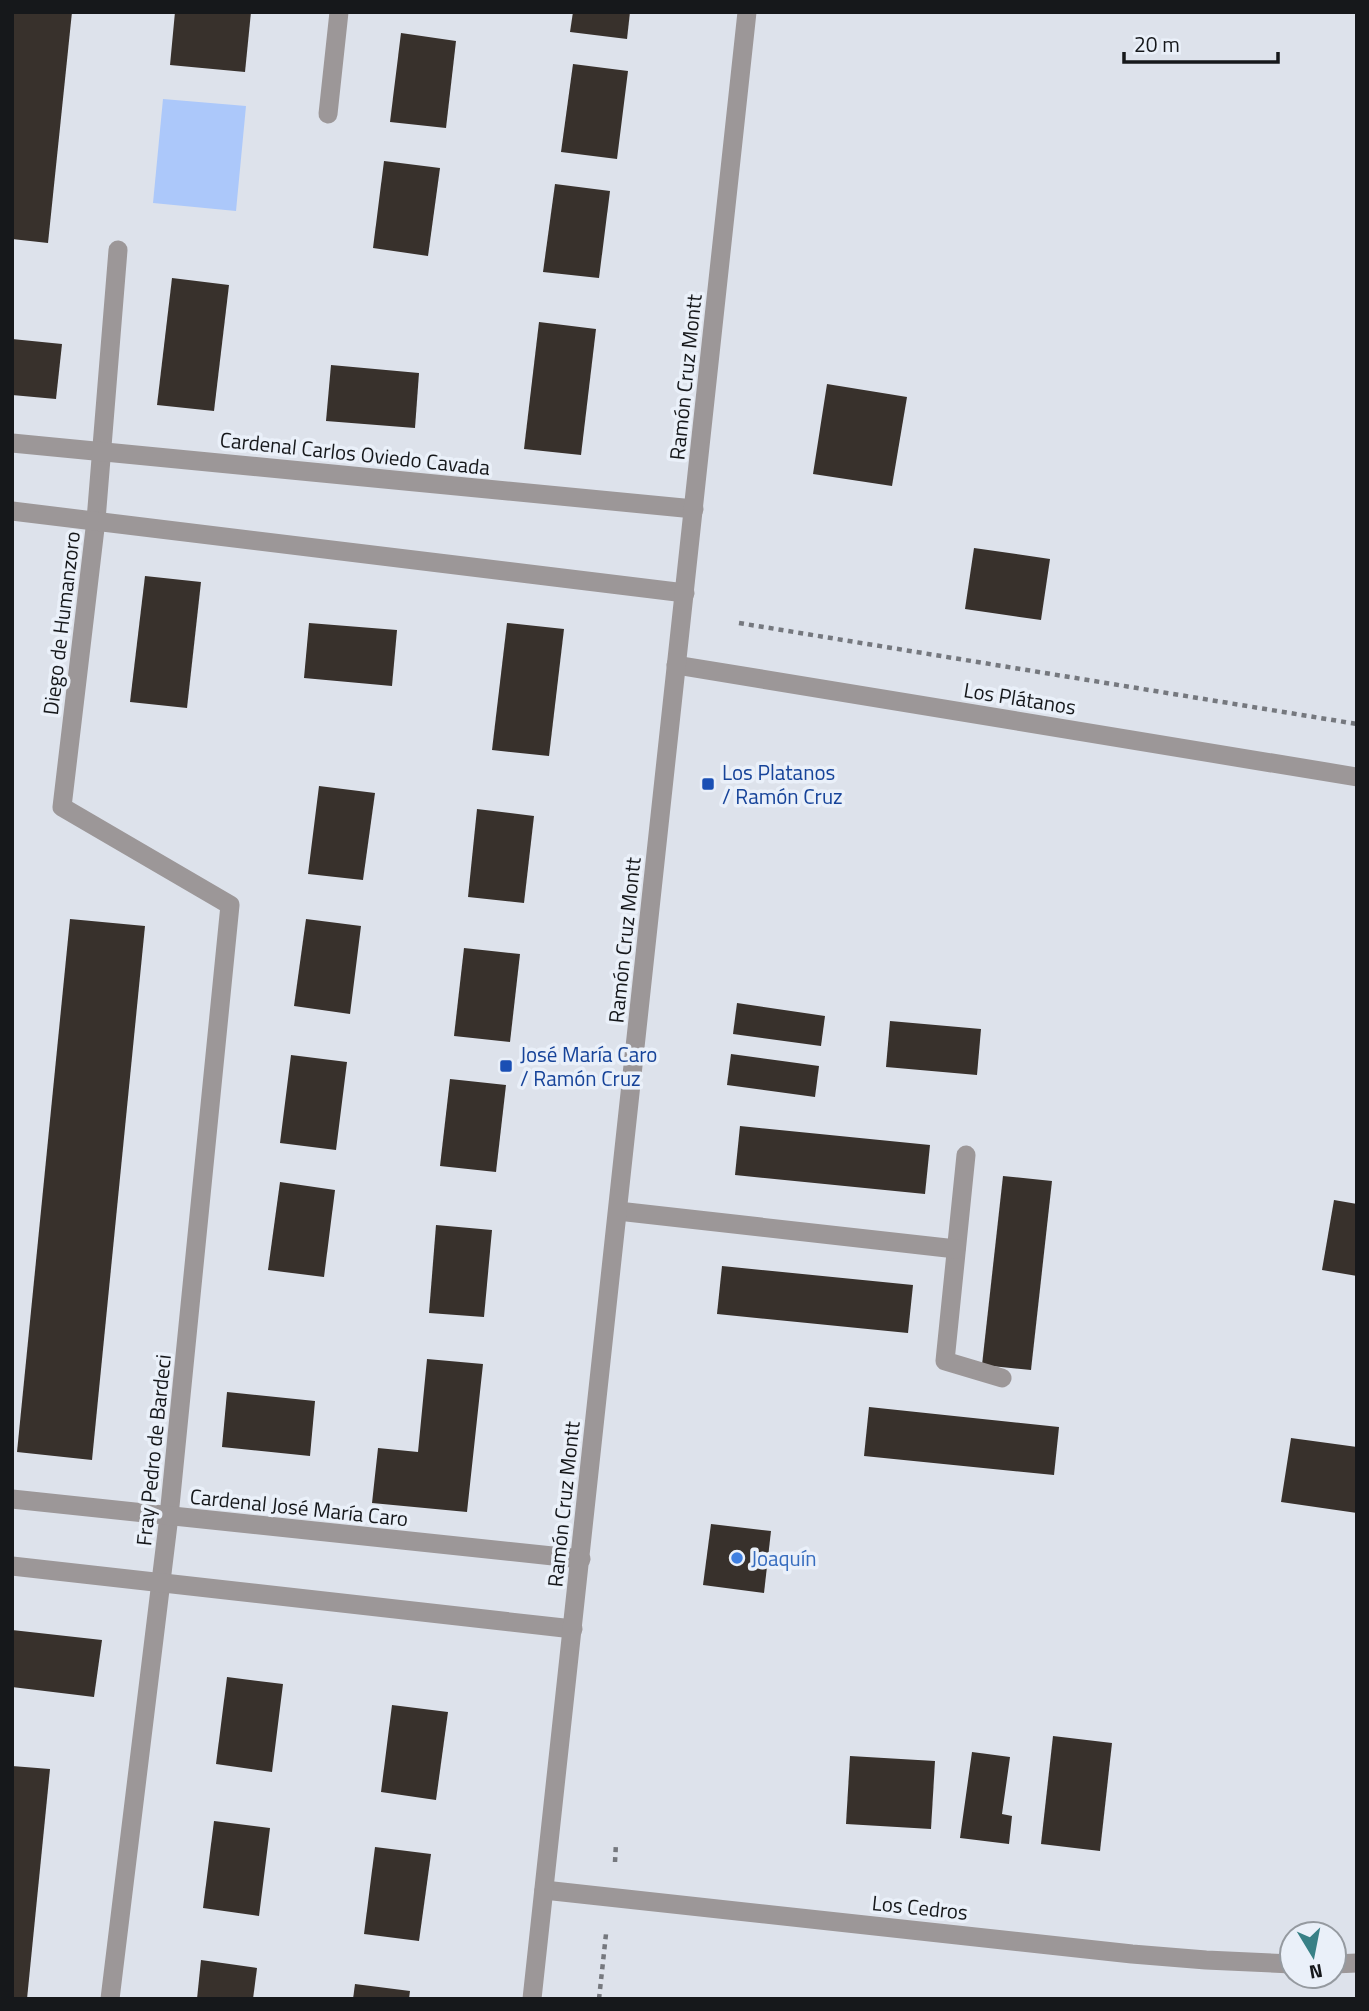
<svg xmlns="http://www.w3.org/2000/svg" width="1369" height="2011" font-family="'Titillium Web',sans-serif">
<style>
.green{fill:#acc8fa}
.building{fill:#38312c}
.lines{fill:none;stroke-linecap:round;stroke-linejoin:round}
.path{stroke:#75787e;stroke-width:4.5;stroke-dasharray:5 5;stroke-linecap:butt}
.pedestrian{stroke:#9c9798;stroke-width:19}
.minor{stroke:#9c9798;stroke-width:19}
.tertiary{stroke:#9c9798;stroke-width:19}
.transit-dot{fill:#1a4fb4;stroke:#eaf0f9;stroke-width:2.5}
.shop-dot{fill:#3f7fe0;stroke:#eaf0f9;stroke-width:2.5}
.labels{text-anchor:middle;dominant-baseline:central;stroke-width:7;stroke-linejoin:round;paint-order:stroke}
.street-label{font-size:21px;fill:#16181b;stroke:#eaf0f9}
.transit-label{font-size:21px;fill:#164399;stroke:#eaf0f9;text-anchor:start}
.shop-label{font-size:21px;fill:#366cbe;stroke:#eaf0f9;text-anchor:start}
</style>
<rect width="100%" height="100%" fill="#dde2eb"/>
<path class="green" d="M 163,99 L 246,106 L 236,211 L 153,203 Z"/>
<g class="building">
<path d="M 12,12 L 72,12 L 48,243 L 12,239 Z"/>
<path d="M 175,12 L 251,12 L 245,72 L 170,65 Z"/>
<path d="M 573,12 L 630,12 L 627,39 L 570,32 Z"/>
<path d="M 401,33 L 456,41 L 446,128 L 390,122 Z"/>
<path d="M 573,64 L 628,71 L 617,159 L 561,152 Z"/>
<path d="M 384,161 L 440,168 L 428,256 L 373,248 Z"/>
<path d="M 555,184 L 610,191 L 599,278 L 543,272 Z"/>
<path d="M 172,278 L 229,285 L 214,411 L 157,405 Z"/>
<path d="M 539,322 L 596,329 L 581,455 L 524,449 Z"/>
<path d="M 12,339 L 62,344 L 56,399 L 12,395 Z"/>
<path d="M 331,365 L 419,373 L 415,428 L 326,421 Z"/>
<path d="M 827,384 L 907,397 L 892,486 L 813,474 Z"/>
<path d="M 974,548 L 1050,559 L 1041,620 L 965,609 Z"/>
<path d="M 145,576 L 201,582 L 187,708 L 130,702 Z"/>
<path d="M 309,623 L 397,630 L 392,686 L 304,678 Z"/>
<path d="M 507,623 L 564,629 L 549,756 L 492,750 Z"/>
<path d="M 319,786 L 375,793 L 363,880 L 308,874 Z"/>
<path d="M 477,809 L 534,816 L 524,903 L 468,897 Z"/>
<path d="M 70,919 L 145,926 L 92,1460 L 17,1452 Z"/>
<path d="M 306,919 L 361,926 L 350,1014 L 294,1006 Z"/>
<path d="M 464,948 L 520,954 L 510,1042 L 454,1036 Z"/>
<path d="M 737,1003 L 825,1016 L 821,1046 L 733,1034 Z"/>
<path d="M 890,1021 L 981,1029 L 977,1075 L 886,1067 Z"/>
<path d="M 731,1054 L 819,1066 L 815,1097 L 727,1085 Z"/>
<path d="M 291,1055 L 347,1062 L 336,1150 L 280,1143 Z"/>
<path d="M 450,1079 L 506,1085 L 496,1172 L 440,1166 Z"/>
<path d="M 740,1126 L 930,1145 L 925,1194 L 735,1175 Z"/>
<path d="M 1003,1176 L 1052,1181 L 1031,1370 L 982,1365 Z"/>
<path d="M 280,1182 L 335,1190 L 324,1277 L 268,1270 Z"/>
<path d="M 1334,1200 L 1357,1204 L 1357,1276 L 1322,1270 Z"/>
<path d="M 436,1225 L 492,1230 L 484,1317 L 429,1313 Z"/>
<path d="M 722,1266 L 913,1285 L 908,1333 L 717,1314 Z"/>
<path d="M 427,1359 L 483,1364 L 467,1512 L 372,1503 L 378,1448 L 418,1452 Z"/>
<path d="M 227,1392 L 315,1401 L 310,1456 L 222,1447 Z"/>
<path d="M 869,1407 L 1059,1427 L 1054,1475 L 864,1456 Z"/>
<path d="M 1291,1438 L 1357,1447 L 1357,1513 L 1281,1502 Z"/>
<path d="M 711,1524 L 771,1531 L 764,1593 L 703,1585 Z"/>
<path d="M 12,1630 L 102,1640 L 94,1697 L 12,1687 Z"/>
<path d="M 227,1677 L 283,1684 L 272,1772 L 216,1764 Z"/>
<path d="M 392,1705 L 448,1712 L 436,1800 L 381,1792 Z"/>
<path d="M 1053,1736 L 1112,1743 L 1100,1851 L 1041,1844 Z"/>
<path d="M 972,1752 L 1010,1757 L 1002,1814 L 1012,1816 L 1009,1844 L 960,1838 Z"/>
<path d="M 850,1756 L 935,1761 L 931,1829 L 846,1824 Z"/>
<path d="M 12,1766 L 50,1769 L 27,1999 L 12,1999 Z"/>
<path d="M 214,1821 L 270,1828 L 259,1916 L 203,1908 Z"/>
<path d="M 375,1847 L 431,1854 L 419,1941 L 364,1934 Z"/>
<path d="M 201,1960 L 257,1968 L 253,1999 L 197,1999 Z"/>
<path d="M 355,1984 L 410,1991 L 409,1999 L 353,1999 Z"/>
</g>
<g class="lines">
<g class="path">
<path d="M 739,623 L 1357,724"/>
<path d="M 615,1862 L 616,1843"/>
<path d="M 599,1999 L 606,1934"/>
</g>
<path class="pedestrian" d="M 110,1999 L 169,1516 L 230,905 L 62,807 L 96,520 L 118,250"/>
<g class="minor">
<path d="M 328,114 L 339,12"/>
<path d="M 12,443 L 694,509"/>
<path d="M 12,511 L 685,593"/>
<path d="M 966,1155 L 945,1361 L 1002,1378"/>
<path d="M 618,1211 L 956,1249"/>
<path d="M 12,1499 L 581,1559"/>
<path d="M 12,1566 L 573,1629"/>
<path d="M 544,1890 L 1132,1954 L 1206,1960 L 1292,1964"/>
<path d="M 1334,1964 L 1357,1963"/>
</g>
<g class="tertiary">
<path d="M 676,665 L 1357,777"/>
<path d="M 532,1999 L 747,12"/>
</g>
</g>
<g class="transit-dot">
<rect x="701" y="777" width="14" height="14" rx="3.5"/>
<rect x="499" y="1059" width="14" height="14" rx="3.5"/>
</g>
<circle class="shop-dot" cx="737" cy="1558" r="7"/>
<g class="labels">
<g class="street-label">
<text transform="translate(685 377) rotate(-84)">Ramón Cruz Montt</text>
<text transform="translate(355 453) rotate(6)">Cardenal Carlos Oviedo Cavada</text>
<text transform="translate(61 623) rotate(-83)">Diego de Humanzoro</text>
<text transform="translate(1020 698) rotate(9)">Los Plátanos</text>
<text transform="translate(624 940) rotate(-84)">Ramón Cruz Montt</text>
<text transform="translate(153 1450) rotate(-84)">Fray Pedro de Bardeci</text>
<text transform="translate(563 1504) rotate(-84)">Ramón Cruz Montt</text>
<text transform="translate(299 1507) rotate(6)">Cardenal José María Caro</text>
<text transform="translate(920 1907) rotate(6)">Los Cedros</text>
</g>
<g class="transit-label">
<text x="722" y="772">Los Platanos<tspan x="722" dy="24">/ Ramón Cruz</tspan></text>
<text x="520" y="1054">José María Caro<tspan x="520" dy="24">/ Ramón Cruz</tspan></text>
</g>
<g class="shop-label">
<text x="751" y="1558">Joaquín</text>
</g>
</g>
<rect width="1369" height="2011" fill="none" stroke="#16181b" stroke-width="28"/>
<g transform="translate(1313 1955) rotate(170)"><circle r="33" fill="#eaf0f9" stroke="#959aa0" stroke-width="2"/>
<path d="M0-5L12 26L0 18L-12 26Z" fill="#388086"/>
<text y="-10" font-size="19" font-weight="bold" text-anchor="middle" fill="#16181b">N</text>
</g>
<path d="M1124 52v10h154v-10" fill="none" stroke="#16181b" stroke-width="3.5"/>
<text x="1134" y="52" font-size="21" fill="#16181b" stroke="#eaf0f9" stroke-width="5" paint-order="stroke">20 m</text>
</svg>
